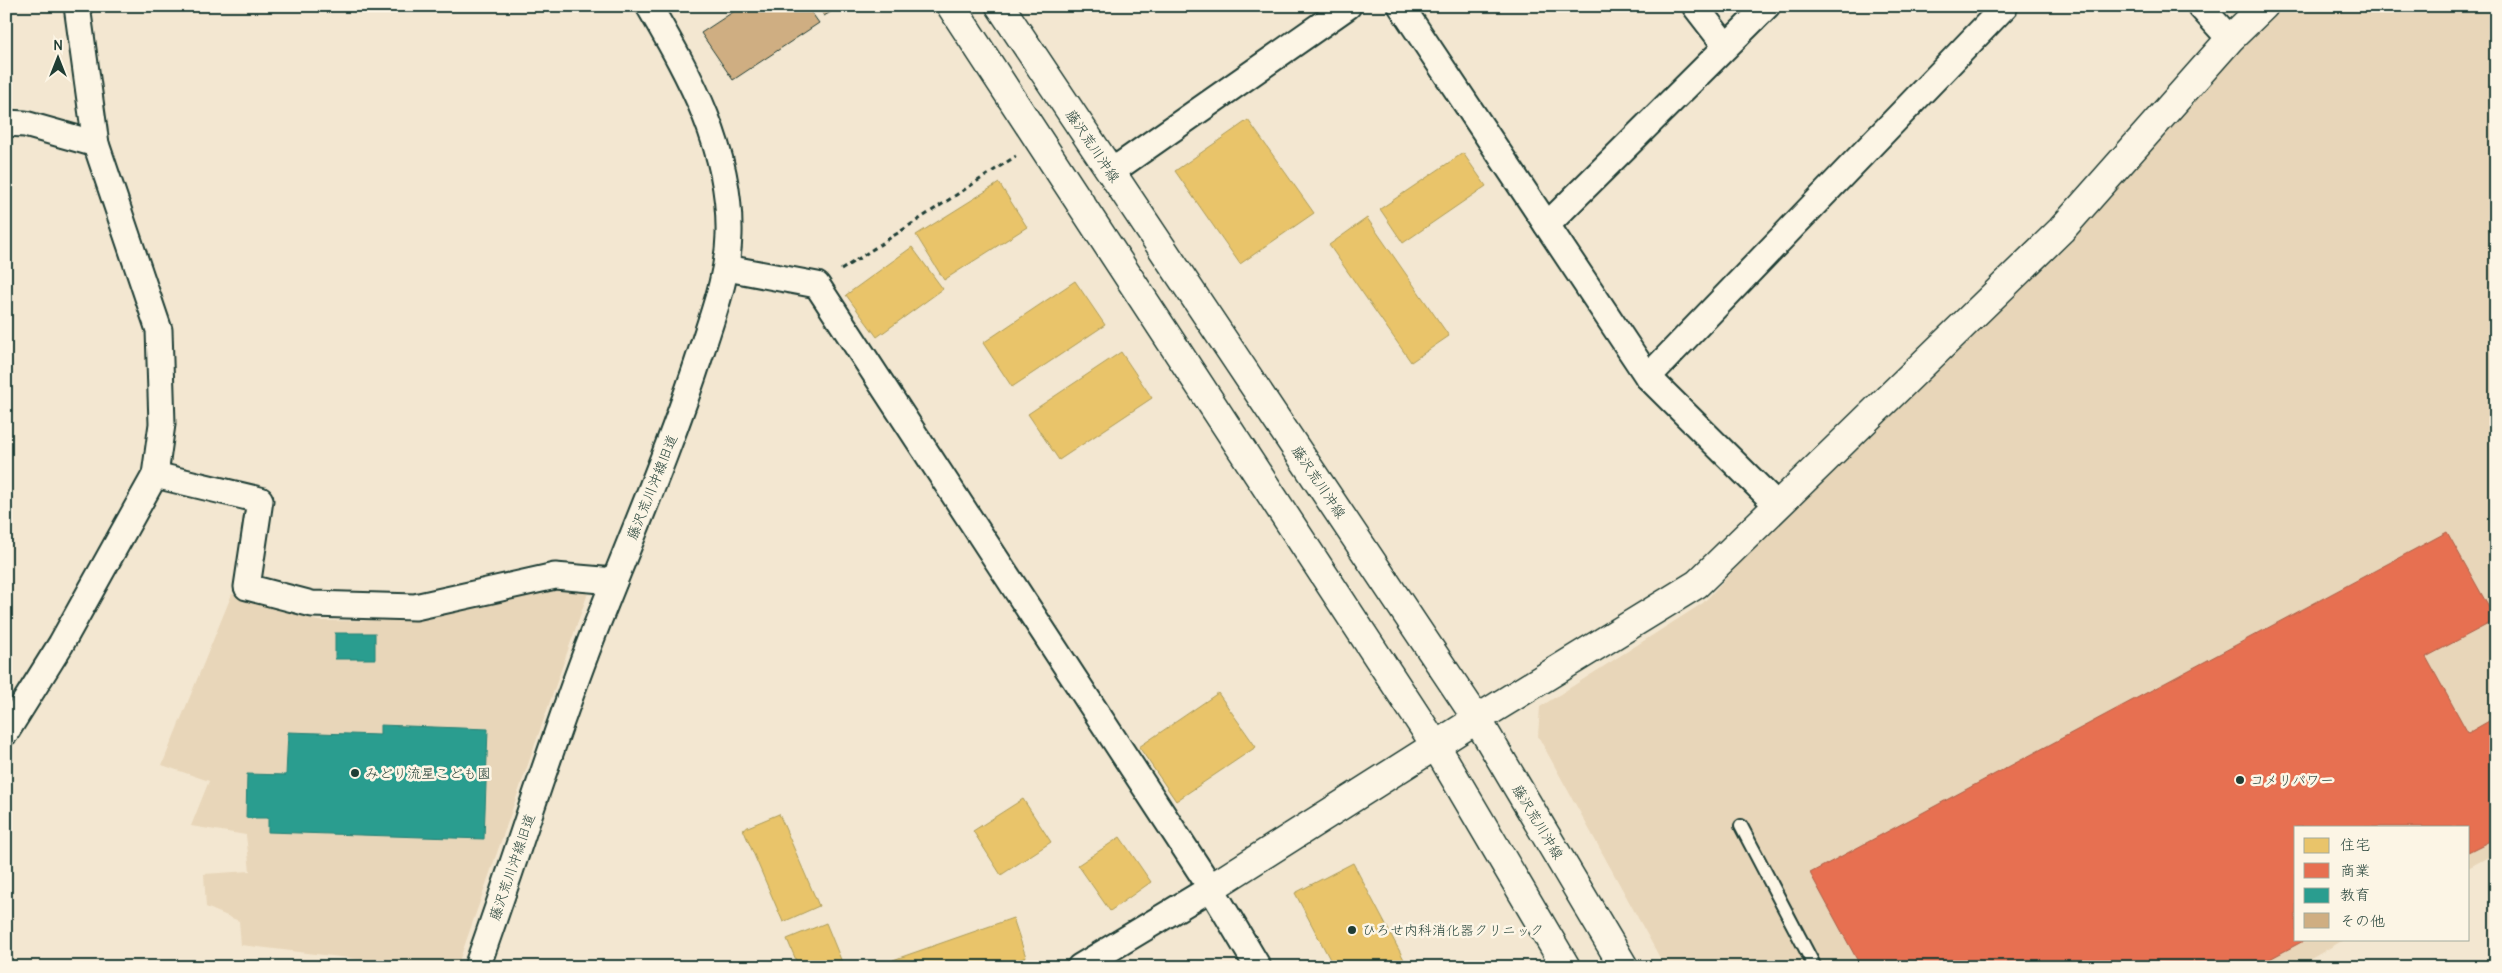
<svg xmlns="http://www.w3.org/2000/svg" width="2502" height="973" font-family="Delius,'Klee One',sans-serif">
<style>
.built{fill:#e8d6b9}
.homes{fill:#e9c46a;stroke:#ac9c5a}
.shops{fill:#e76f51;stroke:#ab6048}
.schools{fill:#2a9d8f;stroke:#278074}
.building{fill:#cfae82;stroke:#1f3d34}
.lines{fill:none;stroke-linecap:round;stroke-linejoin:round}
.service-casing{stroke:#1f3d34;stroke-width:16}
.minor-casing{stroke:#1f3d34;stroke-width:29}
.tertiary-casing{stroke:#1f3d34;stroke-width:31}
.secondary-casing{stroke:#1f3d34;stroke-width:31}
.path{stroke:#1f3d34;stroke-width:3;stroke-dasharray:5 4;stroke-linecap:butt}
.service{stroke:#fcf5e5;stroke-width:12}
.minor{stroke:#fcf5e5;stroke-width:25}
.tertiary{stroke:#fcf5e5;stroke-width:28}
.secondary{stroke:#fcf5e5;stroke-width:28}
.poi-dot{fill:#1f3d34;stroke:#fcf5e5;stroke-width:2}
.labels{text-anchor:middle;dominant-baseline:central;stroke-width:5;stroke-linejoin:round;paint-order:stroke}
.street-label{font-size:14px;fill:#1f3d34;stroke:#fcf5e5}
.poi-label{font-size:14px;fill:#1f3d34;stroke:#fcf5e5;text-anchor:start}
</style>
<rect width="100%" height="100%" fill="#f3e7d1"/>
<filter id="ink" filterUnits="userSpaceOnUse"><feTurbulence type="fractalNoise" baseFrequency=".02" numOctaves="2"/><feDisplacementMap in="SourceGraphic" scale="10" xChannelSelector="R" yChannelSelector="G"/><feConvolveMatrix kernelMatrix="1 2 1 2 8 2 1 2 1" color-interpolation-filters="sRGB"/></filter>
<g filter="url(#ink)">
<g class="built">
<path d="M 2286,6 L 2496,6 L 2496,853 L 2468,868 L 2468,827 L 2296,827 L 2296,939 L 2345,939 L 2297,967 L 1665,967 L 1538,736 L 1540,707 L 1703,603 L 1781,519 L 2067,246 L 2240,50 Z"/>
<path d="M 582,588 L 588,593 L 457,967 L 422,967 L 241,945 L 239,921 L 206,907 L 204,874 L 250,871 L 246,835 L 191,826 L 209,781 L 162,765 L 232,594 L 318,621 L 399,620 L 459,611 L 545,589 Z"/>
</g>
<g class="homes">
<path d="M 1248,120 L 1314,213 L 1240,264 L 1175,171 Z"/>
<path d="M 1463,153 L 1486,186 L 1403,243 L 1380,209 Z"/>
<path d="M 999,183 L 1027,227 L 944,280 L 916,235 Z"/>
<path d="M 1367,218 L 1449,336 L 1411,362 L 1329,245 Z"/>
<path d="M 912,247 L 943,289 L 877,337 L 846,295 Z"/>
<path d="M 1075,281 L 1105,325 L 1012,387 L 983,343 Z"/>
<path d="M 1121,352 L 1152,398 L 1059,460 L 1028,414 Z"/>
<path d="M 1218,693 L 1256,747 L 1176,801 L 1139,747 Z"/>
<path d="M 1023,799 L 1051,842 L 1001,875 L 973,831 Z"/>
<path d="M 779,814 L 819,906 L 783,922 L 743,829 Z"/>
<path d="M 1120,837 L 1151,882 L 1110,911 L 1078,865 Z"/>
<path d="M 1353,863 L 1408,967 L 1334,967 L 1295,893 Z"/>
<path d="M 1013,918 L 1026,957 L 999,967 L 896,967 L 893,960 Z"/>
<path d="M 826,923 L 844,967 L 799,967 L 787,939 Z"/>
</g>
<path class="shops" d="M 2447,532 L 2496,620 L 2426,657 L 2468,733 L 2496,717 L 2496,838 L 2468,852 L 2468,827 L 2296,827 L 2296,939 L 2307,939 L 2255,967 L 1861,967 L 1810,873 Z"/>
<g class="schools">
<rect x="335" y="633" width="40" height="26"/>
<path d="M 380,725 L 488,729 L 484,839 L 268,832 L 268,818 L 246,818 L 247,774 L 286,775 L 288,732 L 380,735 Z"/>
</g>
<g class="building">
<path d="M 742,6 L 807,6 L 819,23 L 733,80 L 701,33 Z"/>
<path d="M 818,6 L 841,6 L 824,16 Z"/>
</g>
<g class="lines">
<defs>
<path id="service" d="M 1741,826 L 1815,967"/>
<g id="minor">
<path d="M 1401,6 L 1648,377 L 1777,505"/>
<path d="M 1695,6 L 1726,46"/>
<path d="M 2200,6 L 2230,39"/>
<path d="M 6,123 L 25,124 L 96,144"/>
<path d="M 1111,172 L 1348,6"/>
<path d="M 1547,225 L 1767,6"/>
<path d="M 727,268 L 817,285 L 1211,888 L 1258,967"/>
<path d="M 1648,377 L 2005,6"/>
<path d="M 155,475 L 260,500 L 247,587 L 312,604 L 415,607 L 555,576 L 614,581"/>
<path d="M 6,732 L 61,644 L 155,475 L 162,424 L 159,330 L 96,144 L 77,6"/>
<path d="M 477,967 C 517,856 551,742 594,632 C 631,538 671,446 702,349 C 714,311 728,275 729,235 C 731,150 691,78 649,6"/>
<path d="M 1080,967 L 1211,888"/>
</g>
<path id="tertiary" d="M 1211,888 L 1477,719 L 1697,584 L 2061,230 L 2230,39 L 2264,6"/>
<g id="secondary">
<path d="M 951,6 L 1436,746 L 1566,967"/>
<path d="M 1000,6 L 1477,719 L 1624,967"/>
</g>
</defs>
<use href="#service" class="service-casing"/>
<use href="#minor" class="minor-casing"/>
<use href="#tertiary" class="tertiary-casing"/>
<use href="#secondary" class="secondary-casing"/>
<path class="path" d="M 841,270 L 1016,156"/>
<use href="#service" class="service"/>
<use href="#minor" class="minor"/>
<use href="#tertiary" class="tertiary"/>
<use href="#secondary" class="secondary"/>
</g>
</g>
<g class="poi-dot">
<circle cx="355" cy="773" r="5"/>
<circle cx="2240" cy="780" r="5"/>
<circle cx="1352" cy="930" r="5"/>
</g>
<g class="labels">
<g class="street-label">
<text transform="translate(1093 146) rotate(56)">藤沢荒川沖線</text>
<text transform="translate(1319 482) rotate(56)">藤沢荒川沖線</text>
<text transform="translate(652 487) rotate(-68)">藤沢荒川沖線旧道</text>
<text transform="translate(1538 822) rotate(59)">藤沢荒川沖線</text>
<text transform="translate(512 867) rotate(-71)">藤沢荒川沖線旧道</text>
</g>
<g class="poi-label">
<text x="365" y="773">みどり流星こども園</text>
<text x="2250" y="780">コメリパワー</text>
<text x="1362" y="930">ひろせ内科消化器クリニック</text>
</g>
</g>
<rect width="2502" height="973" fill="none" stroke="#fcf5e5" stroke-width="25"/>
<rect x="12" y="12" width="2477" height="948" fill="none" stroke="#1f3d34" stroke-width="2" filter="url(#ink)"/>
<rect x="2294" y="826" width="175" height="115" fill="#fcf5e5" stroke="#a4ab9e"/>
<rect x="2304" y="838" width="25" height="15" fill="#e9c46a" stroke="#a4ab9e"/>
<text x="2340" y="850" font-size="15" fill="#1f3d34">住宅</text>
<rect x="2304" y="863" width="25" height="15" fill="#e76f51" stroke="#a4ab9e"/>
<text x="2340" y="876" font-size="15" fill="#1f3d34">商業</text>
<rect x="2304" y="888" width="25" height="15" fill="#2a9d8f" stroke="#a4ab9e"/>
<text x="2340" y="900" font-size="15" fill="#1f3d34">教育</text>
<rect x="2304" y="913" width="25" height="15" fill="#cfae82" stroke="#a4ab9e"/>
<text x="2340" y="926" font-size="15" fill="#1f3d34">その他</text>
<g transform="translate(58 58)" stroke="#fcf5e5" stroke-width="4" paint-order="stroke">
<path d="M0-4L9 19L0 12L-9 19Z" fill="#1f3d34"/>
<text y="-8" font-size="14" font-weight="bold" text-anchor="middle" fill="#1f3d34">N</text>
</g>
</svg>
